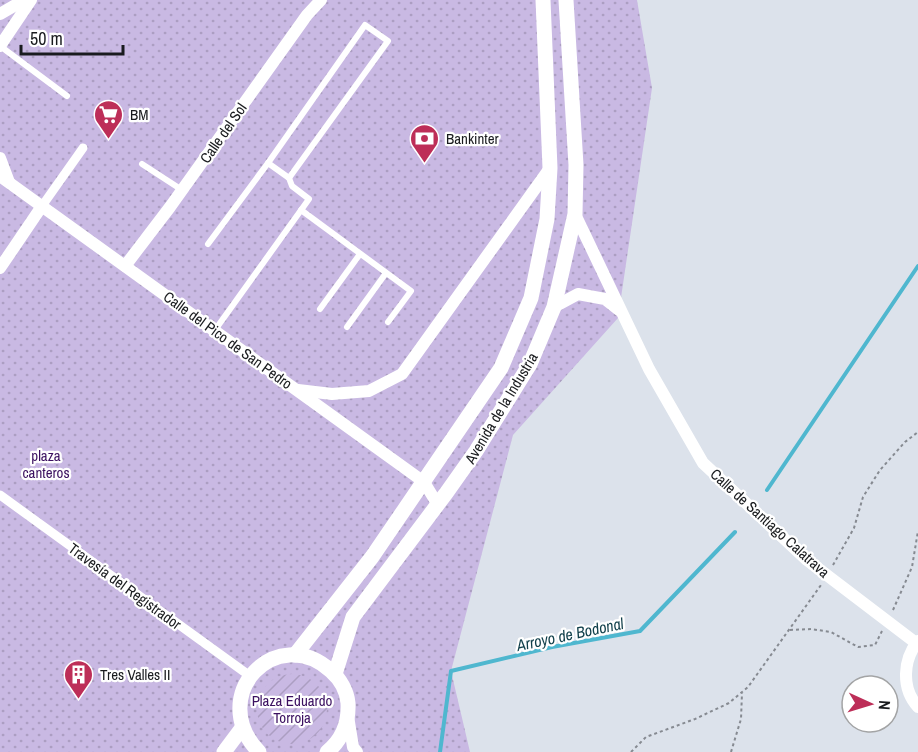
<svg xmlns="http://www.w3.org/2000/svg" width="918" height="752" font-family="'Archivo Narrow',sans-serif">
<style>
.park{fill:url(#park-dots)}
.garden{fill:url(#garden-furrows)}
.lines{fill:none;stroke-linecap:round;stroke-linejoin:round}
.stream{stroke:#4fb7cf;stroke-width:4}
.path{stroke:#868a91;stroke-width:2;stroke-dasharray:3 3;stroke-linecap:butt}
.service{stroke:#fff;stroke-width:6}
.pedestrian{stroke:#fff;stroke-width:9}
.minor{stroke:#fff;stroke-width:12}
.tertiary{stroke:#fff;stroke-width:15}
.labels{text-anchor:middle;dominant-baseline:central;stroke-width:4.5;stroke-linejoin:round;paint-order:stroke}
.poi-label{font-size:15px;fill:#191b1e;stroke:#fff;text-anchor:start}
.street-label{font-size:15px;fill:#191b1e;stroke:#fff}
.park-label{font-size:15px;fill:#3b1060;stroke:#fff}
.water-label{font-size:16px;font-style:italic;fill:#103f4a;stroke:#fff}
</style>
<defs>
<pattern id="park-dots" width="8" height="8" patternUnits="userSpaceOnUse" patternTransform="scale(1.5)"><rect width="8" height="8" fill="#c9b9e3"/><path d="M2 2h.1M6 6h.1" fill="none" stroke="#ac9ec2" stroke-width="1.8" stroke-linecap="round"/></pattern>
<pattern id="garden-furrows" width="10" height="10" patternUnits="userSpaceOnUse" patternTransform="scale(1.5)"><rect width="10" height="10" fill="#c9b9e3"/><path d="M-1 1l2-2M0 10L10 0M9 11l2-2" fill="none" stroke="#ac9ec2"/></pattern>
</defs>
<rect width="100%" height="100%" fill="#dce2eb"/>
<path class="park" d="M 0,0 L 637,0 L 652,88 L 618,318 L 513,435 L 451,671 L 470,752 L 0,752 Z"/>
<circle class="garden" cx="292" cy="709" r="35"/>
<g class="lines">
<g class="stream">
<path d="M 767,490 L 918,266"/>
<path d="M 440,752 L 451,671 L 552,647 L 640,631 L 735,532"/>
</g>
<g class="path">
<path d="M 833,565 L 854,528 L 863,497 L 880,470 L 905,442 L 918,432"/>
<path d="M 893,610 L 912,567 L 918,531"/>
<path d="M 790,630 L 811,629 L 831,632 L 858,647 L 875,645 L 882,631"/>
<path d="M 631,752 L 646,737 L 695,719 L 729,703 L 748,687 L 821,585"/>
<path d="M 731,752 L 741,719 L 742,693"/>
</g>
<g class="service">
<path d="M 0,46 L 67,96"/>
<path d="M 268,163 L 365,25 L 388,41 L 289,178"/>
<path d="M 142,164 L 182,190"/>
<path d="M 301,210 L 411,291 L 388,322"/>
<path d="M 208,244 L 268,163 L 289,178 L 292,186 L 309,199 L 215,330"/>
<path d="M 320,309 L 360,254"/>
<path d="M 347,327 L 386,273"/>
</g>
<g class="pedestrian">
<path d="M 42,206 L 83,148"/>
<path d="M 0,495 L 250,676"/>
</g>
<g class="minor">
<path d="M 0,14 L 24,0"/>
<path d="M 0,46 L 31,0"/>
<path d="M 0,158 L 9,182"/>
<path d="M 0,176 L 424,482 L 438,505"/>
<path d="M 575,214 L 649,369 L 703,463 L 807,560 L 916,643"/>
<path d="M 125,266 L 170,207 L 307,15 L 321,0"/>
<path d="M 0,268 L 42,206"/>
<path d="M 554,307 L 578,294 L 605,299 L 619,310"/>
<path d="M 298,390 L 332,394 L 369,391 L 402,374 L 550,168"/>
<path d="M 918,641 C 903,660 901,688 918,707"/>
<path d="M 348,716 L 353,747 L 357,752"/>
</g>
<g class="tertiary">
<path d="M 295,655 L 372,557 L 501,368 L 531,298 L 547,219 L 550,168 L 543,0"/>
<path d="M 335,674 L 353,617 L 447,492 L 476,451 L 530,364 L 554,307 L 575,214 L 576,165 L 566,0"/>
<path d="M 224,752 L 242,728"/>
<path d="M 259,752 C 205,695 277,622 331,671 C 340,679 347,691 348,703 C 349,722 342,740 327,752"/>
</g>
</g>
<defs>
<symbol id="supermarket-pin" viewBox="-11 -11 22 30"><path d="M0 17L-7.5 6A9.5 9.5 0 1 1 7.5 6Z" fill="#bd2e58" stroke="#fff"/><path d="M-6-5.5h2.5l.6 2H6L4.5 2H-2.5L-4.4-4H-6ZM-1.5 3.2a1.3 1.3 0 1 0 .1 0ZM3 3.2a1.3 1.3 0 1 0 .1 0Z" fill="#fff"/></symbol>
<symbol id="bank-pin" viewBox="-11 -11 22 30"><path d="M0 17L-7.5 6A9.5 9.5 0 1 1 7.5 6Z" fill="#bd2e58" stroke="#fff"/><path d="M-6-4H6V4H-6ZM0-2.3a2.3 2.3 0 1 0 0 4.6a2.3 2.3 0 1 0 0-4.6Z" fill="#fff"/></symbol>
<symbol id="building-pin" viewBox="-11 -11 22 30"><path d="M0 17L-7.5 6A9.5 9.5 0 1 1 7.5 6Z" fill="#bd2e58" stroke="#fff"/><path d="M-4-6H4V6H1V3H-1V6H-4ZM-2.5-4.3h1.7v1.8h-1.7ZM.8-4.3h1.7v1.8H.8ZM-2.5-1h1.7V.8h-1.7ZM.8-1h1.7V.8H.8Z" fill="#fff"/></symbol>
</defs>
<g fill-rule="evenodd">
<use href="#supermarket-pin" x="92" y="98" width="33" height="45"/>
<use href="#bank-pin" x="408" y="122" width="33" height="45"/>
<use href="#building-pin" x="62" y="658" width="33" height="45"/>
</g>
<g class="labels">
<g class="poi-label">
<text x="130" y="114">BM</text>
<text x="446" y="138">Bankinter</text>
<text x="100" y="674">Tres Valles II</text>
</g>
<g class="street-label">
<text transform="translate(223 133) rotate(-55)">Calle del Sol</text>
<text transform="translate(228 340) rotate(36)">Calle del Pico de San Pedro</text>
<text transform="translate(501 408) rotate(-59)">Avenida de la Industria</text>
<text transform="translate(770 523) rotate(42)">Calle de Santiago Calatrava</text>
<text transform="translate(125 586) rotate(36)">Travesía del Registrador</text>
</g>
<g class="park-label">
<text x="46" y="455">plaza<tspan x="46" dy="17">canteros</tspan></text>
<text x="292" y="700">Plaza Eduardo<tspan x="292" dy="17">Torroja</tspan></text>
</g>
<g class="water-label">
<text transform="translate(570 634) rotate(-12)">Arroyo de Bodonal</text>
</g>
</g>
<g transform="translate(870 704) rotate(94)"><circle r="28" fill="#ffffff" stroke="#a3a4a5" stroke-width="1.5"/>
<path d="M0-4.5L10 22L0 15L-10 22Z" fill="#bd2e58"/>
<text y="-9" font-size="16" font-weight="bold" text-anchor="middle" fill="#191b1e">N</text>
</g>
<path d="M21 45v9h102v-9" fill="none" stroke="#191b1e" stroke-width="3"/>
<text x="30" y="45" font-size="18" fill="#191b1e" stroke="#ffffff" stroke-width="4.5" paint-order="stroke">50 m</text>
</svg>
